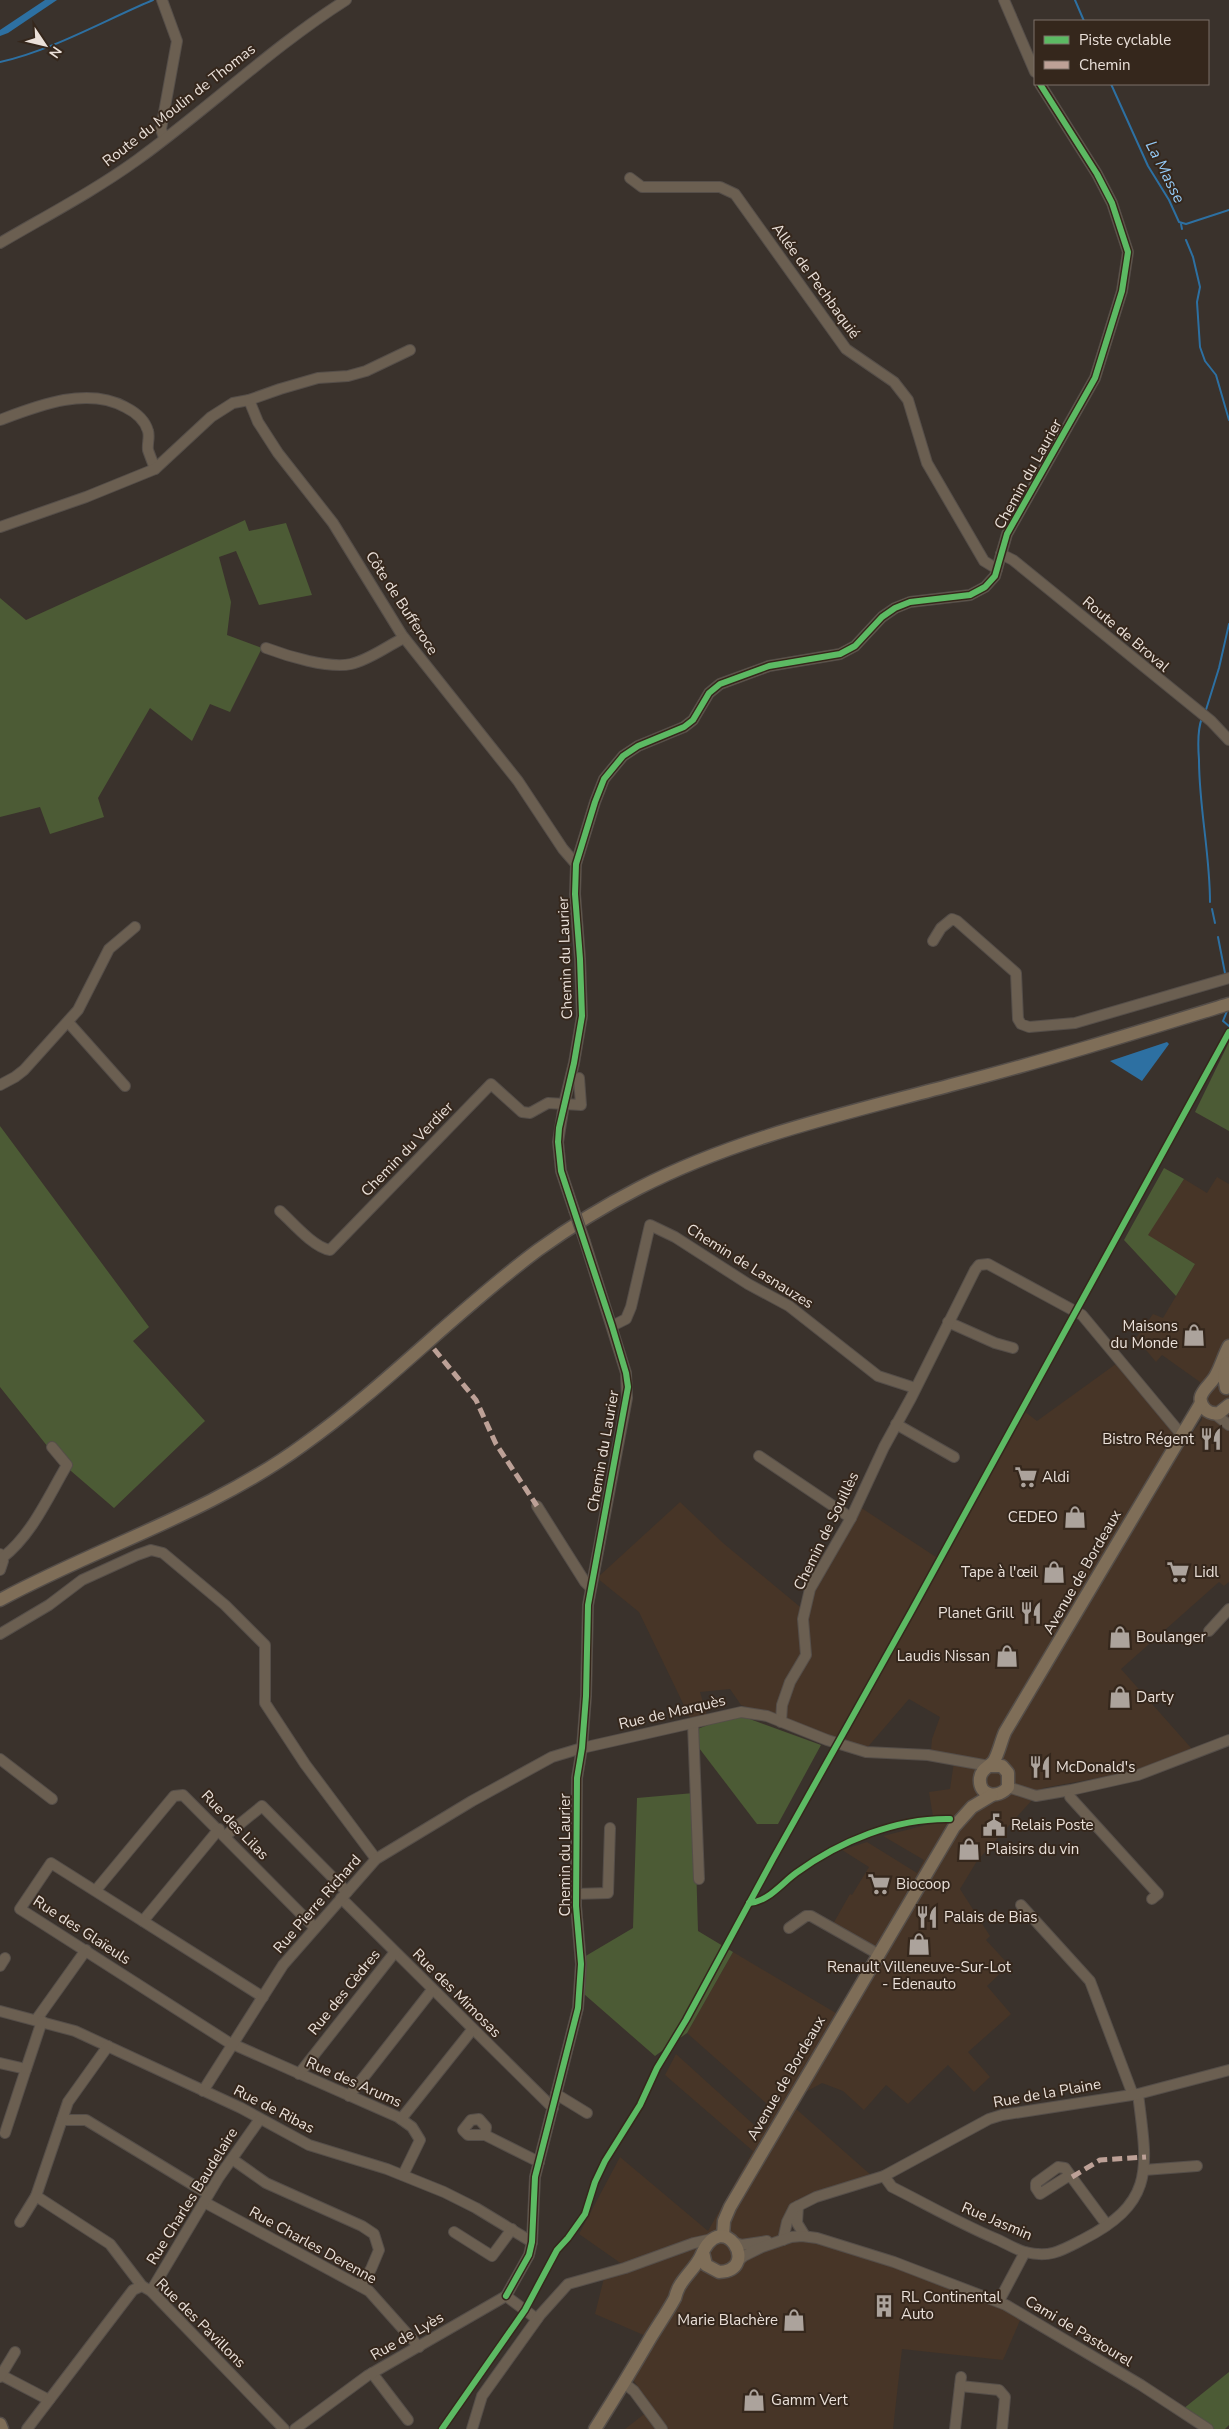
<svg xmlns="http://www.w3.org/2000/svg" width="1229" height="2429" font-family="'Nunito Sans',sans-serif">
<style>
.built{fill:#473527}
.green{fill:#4c5b35}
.water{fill:#2d70a2}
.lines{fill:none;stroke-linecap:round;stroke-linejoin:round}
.stream{stroke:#2d70a2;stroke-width:2}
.minor-casing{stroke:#554e49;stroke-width:12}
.major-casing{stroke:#554e49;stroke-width:15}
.minor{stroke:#6b5f51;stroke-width:10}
.major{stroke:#7f6e58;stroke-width:12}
.minor-bridge-casing{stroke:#554e49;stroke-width:12;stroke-linecap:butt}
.minor-bridge{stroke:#6b5f51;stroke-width:10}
.quiet{stroke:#bda197;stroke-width:5;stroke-dasharray:10 5;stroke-linecap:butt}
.cycleway-casing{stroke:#35271c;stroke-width:9}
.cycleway{stroke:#5cba63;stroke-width:6}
.labels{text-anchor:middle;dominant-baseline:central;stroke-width:4;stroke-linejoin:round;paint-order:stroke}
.street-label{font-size:15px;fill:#eae0d9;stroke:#35271c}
.poi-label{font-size:15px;fill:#eae0d9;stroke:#35271c;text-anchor:start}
.water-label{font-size:16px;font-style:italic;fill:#95cbf8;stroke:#35271c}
</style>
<rect width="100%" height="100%" fill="#3a322c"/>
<path class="built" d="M 1217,1177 L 1229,1184 L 1229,1582 L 1224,1586 L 1219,1582 L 1121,1669 L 1192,1749 L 1130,1772 L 1043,1788 L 977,1861 L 960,1889 L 990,1936 L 986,1940 L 1009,1965 L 987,1986 L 1011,2014 L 968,2052 L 990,2077 L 974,2092 L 948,2065 L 908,2104 L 886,2085 L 864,2110 L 843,2091 L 822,2083 L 804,2093 L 795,2108 L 872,2176 L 830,2187 L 793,2204 L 779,2237 L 818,2242 L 921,2276 L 972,2295 L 1021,2318 L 1003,2360 L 902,2349 L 893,2429 L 625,2429 L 652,2408 L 632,2378 L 655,2340 L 595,2314 L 604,2278 L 629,2269 L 579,2234 L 620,2157 L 708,2231 L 753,2151 L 665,2075 L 676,2054 L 763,2133 L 775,2111 L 687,2033 L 733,1952 L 846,2019 L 884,1954 L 833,1924 L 850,1894 L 852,1895 L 869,1867 L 842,1850 L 867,1842 L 917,1873 L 924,1860 L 883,1836 L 934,1823 L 929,1792 L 950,1789 L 955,1755 L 931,1750 L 932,1739 L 940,1717 L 909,1699 L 866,1749 L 741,1705 L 730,1689 L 700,1692 L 707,1716 L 691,1720 L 639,1612 L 597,1578 L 680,1502 L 723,1543 L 805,1611 L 860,1507 L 942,1561 L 1024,1411 L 1037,1421 L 1120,1361 L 1184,1443 L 1202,1420 L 1200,1382 L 1162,1355 L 1156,1362 L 1136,1338 L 1153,1314 L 1163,1318 L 1195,1264 L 1147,1235 L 1184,1179 L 1207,1193 Z"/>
<g class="green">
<path d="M 245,520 L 249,531 L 286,523 L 312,595 L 259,605 L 236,551 L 219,557 L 231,602 L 227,635 L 262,648 L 230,712 L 210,704 L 192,741 L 150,708 L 98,798 L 104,817 L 50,834 L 40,807 L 0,817 L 0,598 L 26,620 Z"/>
<path d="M 1229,1042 L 1229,1131 L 1195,1112 Z"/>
<path d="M 0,1126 L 149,1327 L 133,1341 L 205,1421 L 114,1508 L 71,1471 L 50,1446 L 48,1447 L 0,1387 Z"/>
<path d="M 1164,1168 L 1184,1179 L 1148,1235 L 1195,1264 L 1176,1296 L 1124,1240 Z"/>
<path d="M 736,1714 L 821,1745 L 778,1824 L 757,1824 L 699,1748 L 695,1730 Z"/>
<path d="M 694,1793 L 698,1931 L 733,1952 L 687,2033 L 655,2056 L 584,1994 L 584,1957 L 633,1928 L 637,1798 Z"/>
<path d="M 1229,2372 L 1229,2425 L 1225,2429 L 1211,2429 L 1183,2409 Z"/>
</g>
<g class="water">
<path d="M 45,0 L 57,0 L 8,33 L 0,36 L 0,30 Z"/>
<path d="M 1167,1042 L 1169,1044 L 1142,1081 L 1110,1061 Z"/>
</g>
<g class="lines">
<g class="stream">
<path d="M 1075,0 L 1084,21"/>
<path d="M 0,62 C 51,51 105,20 153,0"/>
<path d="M 1111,84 L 1148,166 L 1169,200 L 1179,222 L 1186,224 L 1229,210"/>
<path d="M 1181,224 L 1182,229"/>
<path d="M 1186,240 L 1193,257 L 1200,287 L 1197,302 L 1200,347 L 1205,361 L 1216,375 L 1229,420"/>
<path d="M 1205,713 L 1219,668 L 1229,624"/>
<path d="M 1202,718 C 1197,730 1198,747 1199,760 C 1199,807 1210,854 1210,902"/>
<path d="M 1212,909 L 1215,923"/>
<path d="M 1218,937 L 1225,973"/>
<path d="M 1227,1011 L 1223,1021 L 1229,1026"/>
</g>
<defs>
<g id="minor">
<path d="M 162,0 L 177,41 L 161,129 L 164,138"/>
<path d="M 1004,0 L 1035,72"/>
<path d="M 630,178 L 642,187 L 720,187 L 735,194 L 846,349 L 894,382 L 908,400 L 927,463 L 984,561 L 997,569"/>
<path d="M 0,243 C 46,216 94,191 137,160 C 208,109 272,47 346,0"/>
<path d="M 249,400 L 258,422 L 278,453 L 333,523 L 402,635 L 518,781 L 563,849 L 576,864"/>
<path d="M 0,420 C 37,406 87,386 125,407 C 135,412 145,420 148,431 C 150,437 147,444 148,450 C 150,456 153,463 155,469"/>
<path d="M 0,527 L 86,497 L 155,469 L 211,417 L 233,403 L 249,400 L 280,389 L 318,378 L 348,376 L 366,371 L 410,350"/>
<path d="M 1001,554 L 1013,560 L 1211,721 L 1229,740"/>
<path d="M 266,648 C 287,656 329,669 351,664 C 369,660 387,646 404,638"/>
<path d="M 933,941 L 941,928 L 952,919 L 957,921 L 1016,973 L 1018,1019 L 1021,1024 L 1029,1027 L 1075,1023 L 1229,978"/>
<path d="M 68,1022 L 125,1086"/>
<path d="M 0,1085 L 15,1077 L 24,1070 L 78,1010 L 109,949 L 135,927"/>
<path d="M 574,1210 L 561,1171 L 558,1142 L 564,1104 L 574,1063 L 582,1016 L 580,959 L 575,894 L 576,864 L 595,802 L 604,779 L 623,756 L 638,746 L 684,727 L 693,720 L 709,693 L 720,684 L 769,666 L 840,654 L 855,646 L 882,617 L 895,608 L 910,602 L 970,595 L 985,587 L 995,576 L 1007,534 L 1095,378 L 1122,291 L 1128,252 L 1112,203 L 1097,174 L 1040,84"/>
<path d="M 280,1211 C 292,1222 314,1248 330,1250 L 491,1084 L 522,1112 L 530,1113 L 548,1103 L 581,1105 L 579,1078"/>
<path d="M 948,1322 L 995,1343 L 1013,1348"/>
<path d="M 612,1326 L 626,1319 L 631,1307 L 650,1225 L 675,1237 L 748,1284 L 789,1306 L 878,1376 L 915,1388"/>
<path d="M 1215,1414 L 1229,1425"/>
<path d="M 896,1424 L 954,1457"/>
<path d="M 759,1456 L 851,1518"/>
<path d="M 537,1506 L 585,1582 L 591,1588"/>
<path d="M 0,1554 L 3,1561 L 0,1570"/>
<path d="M 2,1558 C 32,1535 48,1497 67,1465 L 52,1447"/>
<path d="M 1209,1631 L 1229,1609"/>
<path d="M 0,1634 L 49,1605 L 82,1580 L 137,1555 L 151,1550 L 163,1553 L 225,1605 L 265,1645 L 265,1703 L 305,1764 L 376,1859"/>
<path d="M 781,1722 L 782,1705 L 790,1682 L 806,1655 L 803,1619 L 810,1589 L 851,1518 L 884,1447 L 911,1398 L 975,1270 L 979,1265 L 988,1264 L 1082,1315 L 1181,1434"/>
<path d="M 693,1724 L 699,1879"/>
<path d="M 0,1759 L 52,1799"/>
<path d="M 1008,1787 L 1036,1796 L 1071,1790 L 1138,1775 L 1229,1740"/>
<path d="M 1070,1797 L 1158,1894 L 1152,1899"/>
<path d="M 225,1836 L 262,1806 L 347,1892"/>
<path d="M 96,1890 L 174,1796 L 183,1795 L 315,1928"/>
<path d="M 576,1894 L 608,1893 L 610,1828"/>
<path d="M 341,1898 L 553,2108"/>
<path d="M 1021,1905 L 1090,1981 L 1133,2095"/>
<path d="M 143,1921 L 219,1829"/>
<path d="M 789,1928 L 806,1916 L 811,1916 L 878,1954"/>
<path d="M 0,1966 L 5,1958"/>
<path d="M 263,1997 L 51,1863 L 20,1909 L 228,2042 L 398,2117 L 412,2127 L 420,2140 L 403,2175"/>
<path d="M 0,2011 L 75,2031 L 241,2108 L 309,2145 L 387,2169 L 444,2192 L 476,2208 L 532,2242"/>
<path d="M 36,2020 L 86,1950"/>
<path d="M 0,2063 L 26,2069 L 5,2133"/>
<path d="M 26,2069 L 42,2021"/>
<path d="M 299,2074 L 395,1952"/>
<path d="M 203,2091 L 283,1965 L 376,1859 L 472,1801 L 552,1757 L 582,1748 L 741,1712 L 767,1716 L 827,1740 L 866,1752 L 928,1755 L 989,1766"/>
<path d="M 556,2094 L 587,2113"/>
<path d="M 349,2096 L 432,1990"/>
<path d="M 401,2119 L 472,2030"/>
<path d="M 62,2120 L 86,2120 L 208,2194"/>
<path d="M 485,2135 L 486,2127 L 479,2119 L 471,2120 L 463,2130 L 468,2135 L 485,2135 L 539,2162"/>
<path d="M 232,2159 L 266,2183 L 362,2226 L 374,2234 L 379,2250 L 371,2269 L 360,2286"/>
<path d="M 1144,2170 L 1197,2166"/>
<path d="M 1070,2175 L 1040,2194 L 1036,2188 L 1036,2183 L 1058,2167 L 1065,2168 L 1070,2175 L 1107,2225"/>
<path d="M 884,2176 L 892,2187 C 926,2204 959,2223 994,2238 C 1004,2242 1014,2249 1025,2252 C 1050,2258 1061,2251 1082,2240 C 1157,2202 1147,2167 1138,2094"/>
<path d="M 36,2196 L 110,2244 L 142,2286"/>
<path d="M 204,2202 L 369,2291 L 419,2347"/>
<path d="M 798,2206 L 797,2223 L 805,2236"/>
<path d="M 20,2222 L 36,2196 L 68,2102 L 108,2046"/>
<path d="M 454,2232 L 492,2256 L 512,2229"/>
<path d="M 783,2240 L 787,2222 L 794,2208 L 816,2197 L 884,2176 L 989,2119 L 1002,2115 L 1138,2094 L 1229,2070"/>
<path d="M 734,2242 L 741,2245 L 767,2241"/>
<path d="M 737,2262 L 744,2256 L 762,2247 L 791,2237 L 802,2236 L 817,2238 L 894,2262 L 1006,2305 L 1141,2385 L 1208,2429"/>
<path d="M 151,2291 L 219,2177 L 260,2119"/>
<path d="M 506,2296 L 529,2255 L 532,2242 L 535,2177 L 578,2008 L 581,1964 L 576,1906 L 577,1778 L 582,1748 L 586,1696 L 588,1605 L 627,1398 L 626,1373 L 585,1242"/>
<path d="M 506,2296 L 537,2319"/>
<path d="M 999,2301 L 1025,2252"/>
<path d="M 372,2373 L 408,2420"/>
<path d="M 1,2375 L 49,2400"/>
<path d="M 0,2377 L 15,2352"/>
<path d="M 624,2383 L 634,2391 L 662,2429"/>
<path d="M 960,2386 L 999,2390 L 1005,2397 L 1002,2429"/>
<path d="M 27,2429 L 133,2290 L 142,2286 L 151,2291 L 284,2429"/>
<path d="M 295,2429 L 367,2376 L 506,2296"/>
<path d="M 472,2429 L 482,2396 L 540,2315 L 568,2284 L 625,2268 L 694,2243 L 712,2239"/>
<path d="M 955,2429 L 961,2377"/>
</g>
<g id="major">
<path d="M 1229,1346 C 1224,1355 1221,1366 1216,1375 C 1211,1386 1192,1395 1205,1409 C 1209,1413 1214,1414 1219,1413 L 1229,1405"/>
<path d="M 1226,1388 L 1224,1376 L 1227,1363"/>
<path d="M 0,1600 C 100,1546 210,1513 303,1445 C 386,1386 456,1311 538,1250 C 570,1227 604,1206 639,1188 C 738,1137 848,1113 955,1084 C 1048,1060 1138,1032 1229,1004"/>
<path d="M 989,1766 L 1002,1766 L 1008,1773 L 1008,1787 C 999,1799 978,1797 980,1778 C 981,1769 989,1767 994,1761 C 999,1752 1001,1741 1005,1732 L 1201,1403"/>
<path d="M 723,2236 L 724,2221 L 730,2207 L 954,1827 L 972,1807 L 992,1795"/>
<path d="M 0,2424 L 2,2429"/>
<path d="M 595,2429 C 614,2399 633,2368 651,2337 C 659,2324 668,2311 675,2298 C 676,2294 677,2291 679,2287 C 685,2276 696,2267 701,2256 C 723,2204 762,2271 719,2272 L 706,2265 L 703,2252"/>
</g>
</defs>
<use href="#minor" class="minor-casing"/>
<use href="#major" class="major-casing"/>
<use href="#minor" class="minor"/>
<use href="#major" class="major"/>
<defs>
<path id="minor-bridge" d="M 574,1210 L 585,1242"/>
</defs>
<use href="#minor-bridge" class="minor-bridge-casing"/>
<use href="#minor-bridge" class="minor-bridge"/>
<g class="quiet">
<path d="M 434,1349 L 476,1400 L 496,1444 L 537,1506"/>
<path d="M 1072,2177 L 1100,2160 L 1146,2157"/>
</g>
<defs>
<g id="cycleway">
<path d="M 749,1903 C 768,1902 782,1883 796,1873 C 840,1841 896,1818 950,1819"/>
<path d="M 506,2296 L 529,2255 L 532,2242 L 535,2177 L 578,2008 L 581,1964 L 576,1906 L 577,1778 L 582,1748 L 586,1696 L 588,1605 L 628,1387 L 626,1373 L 612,1326 L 561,1171 L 558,1142 L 559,1128 L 574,1063 L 582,1016 L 580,959 L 575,894 L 576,864 L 595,802 L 604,779 L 623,756 L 638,746 L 684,727 L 693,720 L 709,693 L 720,684 L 769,666 L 840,654 L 855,646 L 882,617 L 895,608 L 910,602 L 970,595 L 985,587 L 995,576 L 1007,534 L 1095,378 L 1122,291 L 1128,252 L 1112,203 L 1097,174 L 1040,84"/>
<path d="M 442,2429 L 525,2310 L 557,2250 L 568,2238 L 585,2214 L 595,2182 L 605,2161 L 640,2105 L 657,2068 L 686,2020 L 773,1859 L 911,1612 L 1229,1032"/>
</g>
</defs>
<use href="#cycleway" class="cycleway-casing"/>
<use href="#cycleway" class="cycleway"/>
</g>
<defs>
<symbol id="shop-bare" viewBox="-9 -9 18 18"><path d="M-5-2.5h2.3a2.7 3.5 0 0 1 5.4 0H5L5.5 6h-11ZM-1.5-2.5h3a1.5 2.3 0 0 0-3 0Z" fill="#aca39c" stroke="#35271c" stroke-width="2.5" paint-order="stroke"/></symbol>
<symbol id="restaurant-bare" viewBox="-9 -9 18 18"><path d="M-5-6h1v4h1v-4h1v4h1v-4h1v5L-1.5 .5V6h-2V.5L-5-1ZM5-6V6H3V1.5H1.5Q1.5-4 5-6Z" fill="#aca39c" stroke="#35271c" stroke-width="2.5" paint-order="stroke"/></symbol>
<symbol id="supermarket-bare" viewBox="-9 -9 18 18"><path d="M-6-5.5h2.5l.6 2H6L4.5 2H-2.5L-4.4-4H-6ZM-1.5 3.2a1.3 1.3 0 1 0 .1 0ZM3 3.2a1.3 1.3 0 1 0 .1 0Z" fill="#aca39c" stroke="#35271c" stroke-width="2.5" paint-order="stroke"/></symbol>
<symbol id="civic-bare" viewBox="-9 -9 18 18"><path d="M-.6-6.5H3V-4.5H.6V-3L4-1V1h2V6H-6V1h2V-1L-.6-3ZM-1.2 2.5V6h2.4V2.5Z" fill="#aca39c" stroke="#35271c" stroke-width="2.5" paint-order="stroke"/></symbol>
<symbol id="building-bare" viewBox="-9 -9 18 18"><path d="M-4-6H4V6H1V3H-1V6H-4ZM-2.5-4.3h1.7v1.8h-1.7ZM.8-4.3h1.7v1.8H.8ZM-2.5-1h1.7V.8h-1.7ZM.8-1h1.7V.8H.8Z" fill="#aca39c" stroke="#35271c" stroke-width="2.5" paint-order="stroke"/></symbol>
</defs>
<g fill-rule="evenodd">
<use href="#shop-bare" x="1178" y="1319" width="32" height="32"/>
<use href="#restaurant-bare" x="1195" y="1423" width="32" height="32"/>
<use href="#supermarket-bare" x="1010" y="1461" width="32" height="32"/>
<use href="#shop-bare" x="1059" y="1501" width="32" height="32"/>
<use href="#shop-bare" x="1038" y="1556" width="32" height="32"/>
<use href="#supermarket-bare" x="1162" y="1556" width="32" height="32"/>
<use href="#restaurant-bare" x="1015" y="1597" width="32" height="32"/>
<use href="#shop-bare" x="1104" y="1621" width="32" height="32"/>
<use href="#shop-bare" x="991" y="1640" width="32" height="32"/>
<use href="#shop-bare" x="1104" y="1681" width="32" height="32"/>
<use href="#restaurant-bare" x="1024" y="1751" width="32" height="32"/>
<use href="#civic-bare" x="978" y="1809" width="32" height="32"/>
<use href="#shop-bare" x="953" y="1833" width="32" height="32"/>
<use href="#supermarket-bare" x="863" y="1868" width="32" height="32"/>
<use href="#restaurant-bare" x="911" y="1901" width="32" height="32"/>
<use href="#shop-bare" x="903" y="1928" width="32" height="32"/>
<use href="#building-bare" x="868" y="2290" width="32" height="32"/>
<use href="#shop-bare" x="778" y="2304" width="32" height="32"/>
<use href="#shop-bare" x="738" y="2384" width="32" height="32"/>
</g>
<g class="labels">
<g class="street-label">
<text transform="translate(179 105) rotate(-38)">Route du Moulin de Thomas</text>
<text transform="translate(816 281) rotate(54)">Allée de Pechbaquié</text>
<text transform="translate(1028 474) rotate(-61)">Chemin du Laurier</text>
<text transform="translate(402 603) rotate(57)">Côte de Bufferoce</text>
<text transform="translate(1126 634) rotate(40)">Route de Broval</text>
<text transform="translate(565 958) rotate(-92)">Chemin du Laurier</text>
<text transform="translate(407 1149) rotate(-46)">Chemin du Verdier</text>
<text transform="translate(750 1266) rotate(32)">Chemin de Lasnauzes</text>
<text transform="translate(603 1451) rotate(-80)">Chemin du Laurier</text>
<text transform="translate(826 1531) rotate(-64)">Chemin de Souillès</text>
<text transform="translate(1082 1572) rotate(-60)">Avenue de Bordeaux</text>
<text transform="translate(672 1712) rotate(-13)">Rue de Marquès</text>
<text transform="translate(235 1825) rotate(46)">Rue des Lilas</text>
<text transform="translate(565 1855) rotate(-90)">Chemin du Laurier</text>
<text transform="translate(317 1904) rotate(-49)">Rue Pierre Richard</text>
<text transform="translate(82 1930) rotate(33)">Rue des Glaïeuls</text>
<text transform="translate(344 1992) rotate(-51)">Rue des Cèdres</text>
<text transform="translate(457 1993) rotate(45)">Rue des Mimosas</text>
<text transform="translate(786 2078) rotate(-60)">Avenue de Bordeaux</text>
<text transform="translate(354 2082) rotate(24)">Rue des Arums</text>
<text transform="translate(1047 2093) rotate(-10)">Rue de la Plaine</text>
<text transform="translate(274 2109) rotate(27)">Rue de Ribas</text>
<text transform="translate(192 2196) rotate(-58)">Rue Charles Baudelaire</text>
<text transform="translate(997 2221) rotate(23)">Rue Jasmin</text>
<text transform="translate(313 2245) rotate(29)">Rue Charles Derenne</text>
<text transform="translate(201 2323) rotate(45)">Rue des Pavillons</text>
<text transform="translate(1079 2331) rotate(31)">Cami de Pastourel</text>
<text transform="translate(407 2336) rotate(-30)">Rue de Lyès</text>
</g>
<g class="poi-label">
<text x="1178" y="1326" text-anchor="end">Maisons<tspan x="1178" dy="17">du Monde</tspan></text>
<text x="1194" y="1439" text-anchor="end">Bistro Régent</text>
<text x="1042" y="1477">Aldi</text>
<text x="1058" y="1517" text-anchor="end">CEDEO</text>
<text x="1038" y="1572" text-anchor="end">Tape à l'œil</text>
<text x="1194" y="1572">Lidl</text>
<text x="1014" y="1613" text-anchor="end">Planet Grill</text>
<text x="1136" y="1637">Boulanger</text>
<text x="990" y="1656" text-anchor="end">Laudis Nissan</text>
<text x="1136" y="1697">Darty</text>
<text x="1056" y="1767">McDonald's</text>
<text x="1011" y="1825">Relais Poste</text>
<text x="986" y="1849">Plaisirs du vin</text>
<text x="896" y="1884">Biocoop</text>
<text x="944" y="1917">Palais de Bias</text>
<text x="919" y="1967" text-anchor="middle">Renault Villeneuve-Sur-Lot<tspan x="919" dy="17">- Edenauto</tspan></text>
<text x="901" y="2297">RL Continental<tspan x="901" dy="17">Auto</tspan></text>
<text x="778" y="2320" text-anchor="end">Marie Blachère</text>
<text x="771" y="2400">Gamm Vert</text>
</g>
<g class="water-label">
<text transform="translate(1165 172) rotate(63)">La Masse</text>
</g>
</g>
<rect x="1034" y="20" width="175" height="65" fill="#35271c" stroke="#7d7168"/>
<rect x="1044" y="36" width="25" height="8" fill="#5cba63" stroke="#7d7168"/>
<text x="1079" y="45" font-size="15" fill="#eae0d9">Piste cyclable</text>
<rect x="1044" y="61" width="25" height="8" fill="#bda197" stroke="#7d7168"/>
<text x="1079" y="70" font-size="15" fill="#eae0d9">Chemin</text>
<g transform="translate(45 45) rotate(125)" stroke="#35271c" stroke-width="4" paint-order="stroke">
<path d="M0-4L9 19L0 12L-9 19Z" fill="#eae0d9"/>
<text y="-8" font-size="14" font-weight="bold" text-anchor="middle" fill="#eae0d9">N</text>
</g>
</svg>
